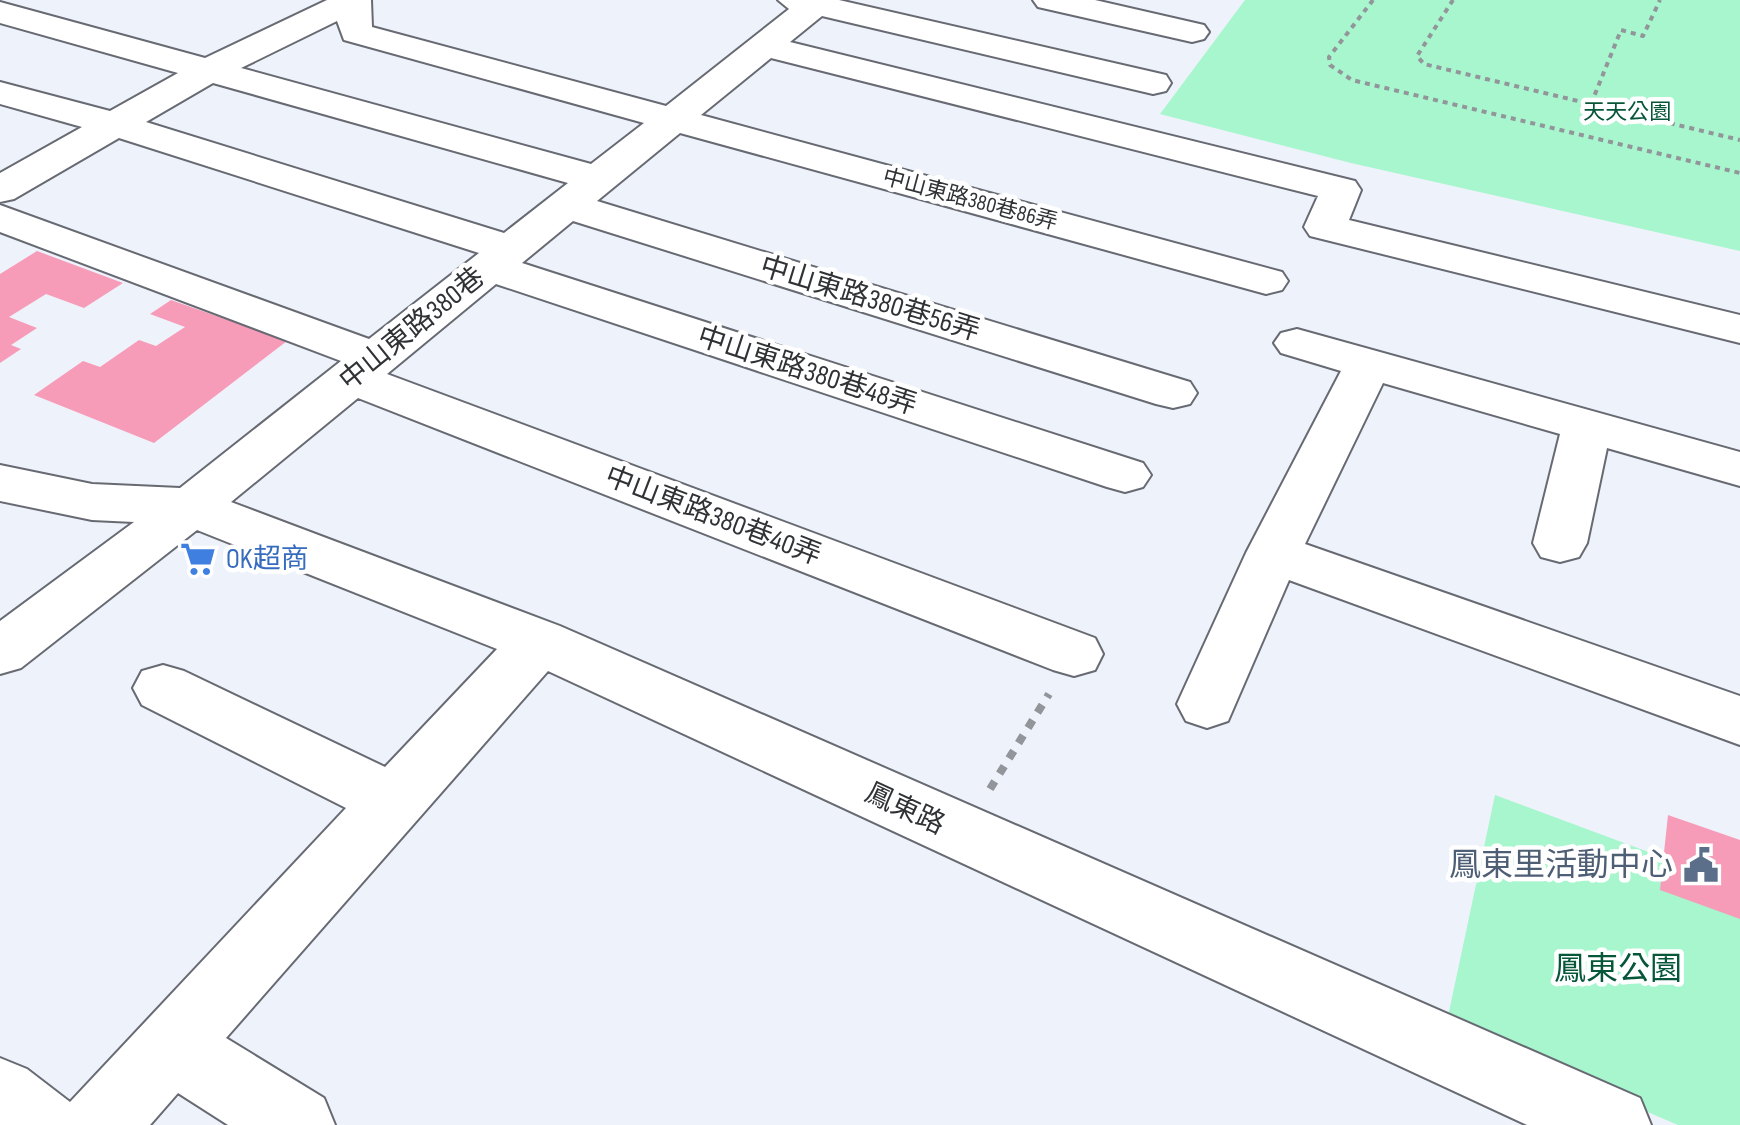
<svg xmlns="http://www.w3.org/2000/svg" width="1740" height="1125" font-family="'Sofia Sans Condensed','Noto Sans TC',sans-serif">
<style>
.green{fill:#a7f6ce}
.building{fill:#f79cb8}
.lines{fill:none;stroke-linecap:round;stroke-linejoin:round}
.minor-casing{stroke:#676a72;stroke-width:4}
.path-far1{stroke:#92959a;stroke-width:4;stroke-dasharray:5 5;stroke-linecap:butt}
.path{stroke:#92959a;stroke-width:8;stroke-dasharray:9 9;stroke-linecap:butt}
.minor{fill:#fff;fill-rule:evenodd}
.labels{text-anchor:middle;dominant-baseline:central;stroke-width:9;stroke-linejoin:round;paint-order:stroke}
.far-park-label{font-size:22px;fill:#06563a;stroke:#fff}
.far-street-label{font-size:22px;fill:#303235;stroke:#fff}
.street-label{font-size:28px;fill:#303235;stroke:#fff}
.shop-label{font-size:28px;fill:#366cbe;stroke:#fff;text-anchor:start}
.near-service-label{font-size:32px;fill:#4e5e75;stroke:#fff;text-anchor:end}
.near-park-label{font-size:32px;fill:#06563a;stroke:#fff}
</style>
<rect width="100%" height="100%" fill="#eef2fa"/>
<g class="green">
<path d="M 1245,0 L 1740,0 L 1740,251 L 1351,163 L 1160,114 Z"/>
<path d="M 1495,795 L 1740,886 L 1740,1125 L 1678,1125 L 1446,1026 Z"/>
</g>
<g class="building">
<path d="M 37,251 L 123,283 L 84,308 L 46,294 L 9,317 L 37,328 L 11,345 L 21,349 L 0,363 L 0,274 Z"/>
<path d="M 171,300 L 287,341 L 154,443 L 34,395 L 83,361 L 100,367 L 139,340 L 156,346 L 185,327 L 150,314 Z"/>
<path d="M 1668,815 L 1740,840 L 1740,919 L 1660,890 Z"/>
</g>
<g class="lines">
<defs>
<g id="minor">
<path d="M 327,0 L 371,0 L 372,27 L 666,106 L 789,9 L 778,0 L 839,0 L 1166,75 L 1171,83 L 1166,91 L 1153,94 L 822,16 L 790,42 L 1355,181 L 1361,190 L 1349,220 L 1740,315 L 1740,343 L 1310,236 L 1304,227 L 1318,196 L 771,58 L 701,115 L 1282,272 L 1288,281 L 1282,290 L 1266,294 L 680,133 L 597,201 L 1190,382 L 1197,393 L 1190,404 L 1173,408 L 1156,404 L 573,221 L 522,263 L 1143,463 L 1151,475 L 1143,487 L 1125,492 L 1107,487 L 496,284 L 387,374 L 1095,638 L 1103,654 L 1095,670 L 1074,676 L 1053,670 L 358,398 L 231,502 L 560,626 L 1640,1098 L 1651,1125 L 1527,1125 L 548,671 L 226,1038 L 324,1098 L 335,1125 L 228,1125 L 178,1093 L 150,1125 L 0,1125 L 0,1058 L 27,1069 L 70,1102 L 346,808 L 142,705 L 133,688 L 142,671 L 163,665 L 184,671 L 385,767 L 497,649 L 197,530 L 21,668 L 0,674 L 0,621 L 134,522 L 92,520 L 0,501 L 0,465 L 92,484 L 180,488 L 341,361 L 0,232 L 0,205 L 369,339 L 479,253 L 119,138 L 14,199 L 0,202 L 0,173 L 82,127 L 0,104 L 0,82 L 110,111 L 178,73 L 0,23 L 0,2 L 205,58 ZM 337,21 L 344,40 L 644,123 L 591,164 L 241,68 ZM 213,83 L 568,183 L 504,233 L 146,122 Z"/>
<path d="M 1033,0 L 1095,0 L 1204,25 L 1209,32 L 1204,39 L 1192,42 L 1038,7 Z"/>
<path d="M 1297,329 L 1740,452 L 1740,486 L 1607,448 L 1587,543 L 1579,557 L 1560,562 L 1541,557 L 1533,543 L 1560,434 L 1383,383 L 1305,544 L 1740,696 L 1740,745 L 1289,580 L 1228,721 L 1207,728 L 1186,721 L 1177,704 L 1246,553 L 1341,371 L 1281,353 L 1274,343 L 1281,333 Z"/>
</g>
</defs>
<use href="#minor" class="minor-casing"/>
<g class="path-far1">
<path d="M 1373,0 L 1329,57 L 1330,65 L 1352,80 L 1740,173"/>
<path d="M 1453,0 L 1417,56 L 1424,64 L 1740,140"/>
<path d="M 1591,104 L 1621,30 L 1643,36 L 1660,0"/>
</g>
<path class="path" d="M 990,789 L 1049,694"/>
<use href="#minor" class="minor"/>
</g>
<defs>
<symbol id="supermarket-bare" viewBox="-9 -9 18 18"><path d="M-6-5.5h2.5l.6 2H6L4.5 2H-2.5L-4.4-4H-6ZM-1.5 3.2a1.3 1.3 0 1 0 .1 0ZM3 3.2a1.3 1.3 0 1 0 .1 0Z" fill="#3f7fe0" stroke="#fff" stroke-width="2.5" paint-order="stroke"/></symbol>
<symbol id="civic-bare" viewBox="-9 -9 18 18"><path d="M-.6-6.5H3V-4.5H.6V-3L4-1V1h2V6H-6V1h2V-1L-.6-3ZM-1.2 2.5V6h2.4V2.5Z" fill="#5c6f8a" stroke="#fff" stroke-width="2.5" paint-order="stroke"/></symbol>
</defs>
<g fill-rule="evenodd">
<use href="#supermarket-bare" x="173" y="534" width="50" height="50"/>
<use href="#civic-bare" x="1676" y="840" width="50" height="50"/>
</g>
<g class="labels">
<g class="far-park-label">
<text x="1627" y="112">天天公園</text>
</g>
<g class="far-street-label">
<text transform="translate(970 200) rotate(15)">中山東路380巷86弄</text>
</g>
<g class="street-label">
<text transform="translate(870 299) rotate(17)">中山東路380巷56弄</text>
<text transform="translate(412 329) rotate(-39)">中山東路380巷</text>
<text transform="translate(807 371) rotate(18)">中山東路380巷48弄</text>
<text transform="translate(713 516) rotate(21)">中山東路380巷40弄</text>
<text transform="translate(905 809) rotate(25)">鳳東路</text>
</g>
<g class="shop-label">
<text x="226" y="559">OK超商</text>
</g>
<g class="near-service-label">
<text x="1673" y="865">鳳東里活動中心</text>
</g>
<g class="near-park-label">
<text x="1618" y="969">鳳東公園</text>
</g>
</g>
</svg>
